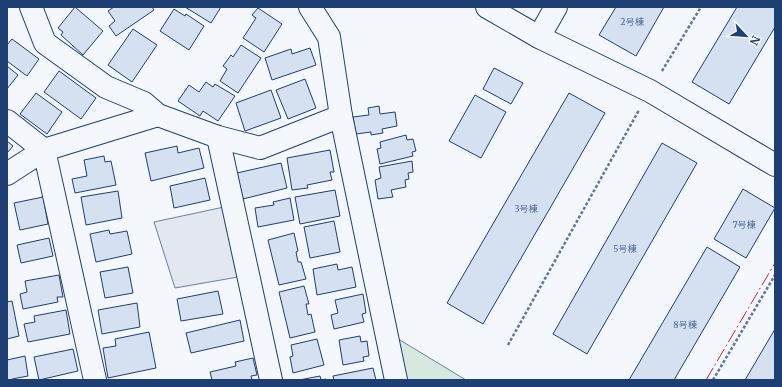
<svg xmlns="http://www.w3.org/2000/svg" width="782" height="387" font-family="Merriweather,'Noto Sans JP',serif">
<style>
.green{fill:#d7e8df;stroke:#687fa3}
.parking{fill:#e3e8f0;stroke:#687fa3}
.building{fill:#d5e0f0;stroke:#1d3f73}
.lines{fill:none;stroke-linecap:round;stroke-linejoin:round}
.minor-casing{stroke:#1d3f73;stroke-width:24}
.path{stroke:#5e769c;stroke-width:2.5;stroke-dasharray:3 2;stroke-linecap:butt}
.minor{stroke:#f4f7fb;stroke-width:22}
.power{stroke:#c62828;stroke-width:1;stroke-dasharray:14 3 2 3;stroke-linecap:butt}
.labels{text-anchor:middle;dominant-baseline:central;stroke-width:3;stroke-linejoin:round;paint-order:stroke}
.number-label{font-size:9px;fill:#4b6792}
</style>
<rect width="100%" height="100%" fill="#f4f7fb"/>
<path class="green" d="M 395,337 L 466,380 L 405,380 Z"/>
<path class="parking" d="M 224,207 L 238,277 L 175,288 L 154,222 Z"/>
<g class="building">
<path d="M 75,7 L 103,31 L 83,55 L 61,35 L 63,32 L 58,28 Z"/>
<path d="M 114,7 L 152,7 L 154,10 L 116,36 L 109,26 L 115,21 L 108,11 Z"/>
<path d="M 185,7 L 221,7 L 211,23 Z"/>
<path d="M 616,7 L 664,7 L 636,56 L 599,35 Z"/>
<path d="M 737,7 L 775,7 L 775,27 L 729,104 L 692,82 Z"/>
<path d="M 258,8 L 282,24 L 264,52 L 243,38 L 256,18 L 252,15 Z"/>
<path d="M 174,9 L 185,16 L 186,14 L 204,26 L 189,50 L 160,31 Z"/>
<path d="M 133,29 L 157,45 L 132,82 L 108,65 Z"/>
<path d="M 12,39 L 39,59 L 27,76 L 7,61 L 7,45 Z"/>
<path d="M 241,45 L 261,58 L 238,93 L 220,81 L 227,69 L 223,66 L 231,55 L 233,57 Z"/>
<path d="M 310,48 L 316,65 L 272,80 L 265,58 L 291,49 L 292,54 Z"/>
<path d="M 7,66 L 18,75 L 7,89 Z"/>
<path d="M 494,68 L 523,83 L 511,104 L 483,89 Z"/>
<path d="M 59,71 L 96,98 L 81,119 L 44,92 Z"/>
<path d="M 305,79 L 316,108 L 288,119 L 276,90 Z"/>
<path d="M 206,82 L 213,87 L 215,84 L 235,96 L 218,121 L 203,111 L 200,116 L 178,101 L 189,85 L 199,92 Z"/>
<path d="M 271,90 L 281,118 L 245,131 L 236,103 Z"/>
<path d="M 36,93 L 62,112 L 47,134 L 20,114 Z"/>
<path d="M 569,93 L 605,113 L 483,324 L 447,303 Z"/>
<path d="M 475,95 L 506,112 L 481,158 L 449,141 Z"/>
<path d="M 379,106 L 380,114 L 395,112 L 397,126 L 382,129 L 383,133 L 371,135 L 371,132 L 356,134 L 353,117 L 369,115 L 368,108 Z"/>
<path d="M 406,135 L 407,140 L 413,139 L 416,151 L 412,152 L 413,156 L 380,164 L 377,149 L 381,148 L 380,142 Z"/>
<path d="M 7,141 L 13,146 L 7,153 Z"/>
<path d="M 662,143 L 697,163 L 587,354 L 553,334 Z"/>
<path d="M 177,146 L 178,153 L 199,148 L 204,168 L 151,181 L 145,153 Z"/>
<path d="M 330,150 L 334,172 L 330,172 L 332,180 L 307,185 L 308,188 L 292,190 L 287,158 Z"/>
<path d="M 104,156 L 105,162 L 111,161 L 116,185 L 75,193 L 72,179 L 87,176 L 84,160 Z"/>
<path d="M 412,161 L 413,172 L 408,173 L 409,179 L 405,180 L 406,187 L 391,190 L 393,197 L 378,199 L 375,180 L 381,178 L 379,167 Z"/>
<path d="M 281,163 L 287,188 L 243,199 L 237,173 Z"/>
<path d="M 205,178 L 210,200 L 174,208 L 170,186 Z"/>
<path d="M 743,189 L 775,208 L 746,258 L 714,239 Z"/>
<path d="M 335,190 L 340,216 L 300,224 L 295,197 Z"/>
<path d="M 118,191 L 122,218 L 86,225 L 81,197 Z"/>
<path d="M 43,197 L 48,224 L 20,230 L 14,203 Z"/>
<path d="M 290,198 L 294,220 L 258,227 L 255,208 L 274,205 L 273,202 Z"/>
<path d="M 334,221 L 340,252 L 310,258 L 304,227 Z"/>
<path d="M 109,230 L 110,234 L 127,231 L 132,254 L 96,262 L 90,234 Z"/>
<path d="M 294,233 L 298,251 L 296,252 L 298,262 L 301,262 L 306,279 L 279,285 L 268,240 Z"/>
<path d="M 49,238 L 53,256 L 21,263 L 17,245 Z"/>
<path d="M 707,247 L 740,267 L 674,380 L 629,380 Z"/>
<path d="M 337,264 L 338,270 L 352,267 L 356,287 L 317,295 L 313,269 Z"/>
<path d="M 128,267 L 133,293 L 105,298 L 100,272 Z"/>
<path d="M 59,275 L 63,297 L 57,297 L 58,302 L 23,309 L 20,294 L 27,292 L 25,281 Z"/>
<path d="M 304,286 L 309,304 L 306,304 L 308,315 L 311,314 L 315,332 L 290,338 L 279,292 Z"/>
<path d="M 218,291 L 223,314 L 181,321 L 177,299 Z"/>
<path d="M 363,294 L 366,313 L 362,314 L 364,322 L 334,329 L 331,315 L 338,313 L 335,300 Z"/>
<path d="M 12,301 L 19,336 L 7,339 L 7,302 Z"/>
<path d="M 137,303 L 140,327 L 102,334 L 98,310 Z"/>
<path d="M 66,310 L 70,334 L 28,342 L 24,324 L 35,322 L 34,316 Z"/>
<path d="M 240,320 L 244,341 L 191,353 L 186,333 Z"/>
<path d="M 775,329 L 775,380 L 745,380 Z"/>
<path d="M 149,332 L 156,368 L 108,378 L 103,348 L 116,346 L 115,339 Z"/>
<path d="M 360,336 L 361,342 L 367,341 L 369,356 L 363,357 L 364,361 L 343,365 L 339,340 Z"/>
<path d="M 317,339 L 324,365 L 293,373 L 290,357 L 293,356 L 291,345 Z"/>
<path d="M 73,349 L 78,371 L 39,380 L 34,357 Z"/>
<path d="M 25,356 L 28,376 L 12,379 L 13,380 L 7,380 L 7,360 Z"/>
<path d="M 253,358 L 257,375 L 251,376 L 252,380 L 212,380 L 210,372 L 236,366 L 235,362 Z"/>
<path d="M 373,368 L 376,380 L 334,380 L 333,376 Z"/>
<path d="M 320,376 L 321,380 L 326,379 L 326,380 L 299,380 Z"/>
</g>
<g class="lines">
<defs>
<g id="minor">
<path d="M 31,7 L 45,43 L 106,87 L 144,103 L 158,115 L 218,137 L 260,148 L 341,116 L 329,37 L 310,7"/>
<path d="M 487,7 L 539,37 L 650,91 L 775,165"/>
<path d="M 539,37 L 556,7"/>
<path d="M 341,116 L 396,380"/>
<path d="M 7,121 L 44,150 L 95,380"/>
<path d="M 218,137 L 271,380"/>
<path d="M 7,174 L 44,150 L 158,115"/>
</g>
</defs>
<use href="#minor" class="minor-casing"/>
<g class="path">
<path d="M 662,71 L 701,7"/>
<path d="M 508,345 L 639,110"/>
<path d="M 713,380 L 775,275"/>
</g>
<use href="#minor" class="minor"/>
<path class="power" d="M 706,380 L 775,263"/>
</g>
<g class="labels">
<g class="number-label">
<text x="632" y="21">2号棟</text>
<text x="526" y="208">3号棟</text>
<text x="744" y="224">7号棟</text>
<text x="625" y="248">5号棟</text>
<text x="685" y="324">8号棟</text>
</g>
</g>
<rect width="782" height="387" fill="none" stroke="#1d3f73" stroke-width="16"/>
<g transform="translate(746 36) rotate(116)" stroke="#f4f7fb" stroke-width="3" paint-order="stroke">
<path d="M0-3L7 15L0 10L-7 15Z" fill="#1d3f73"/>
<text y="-6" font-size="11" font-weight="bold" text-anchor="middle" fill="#1d3f73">N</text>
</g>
</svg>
